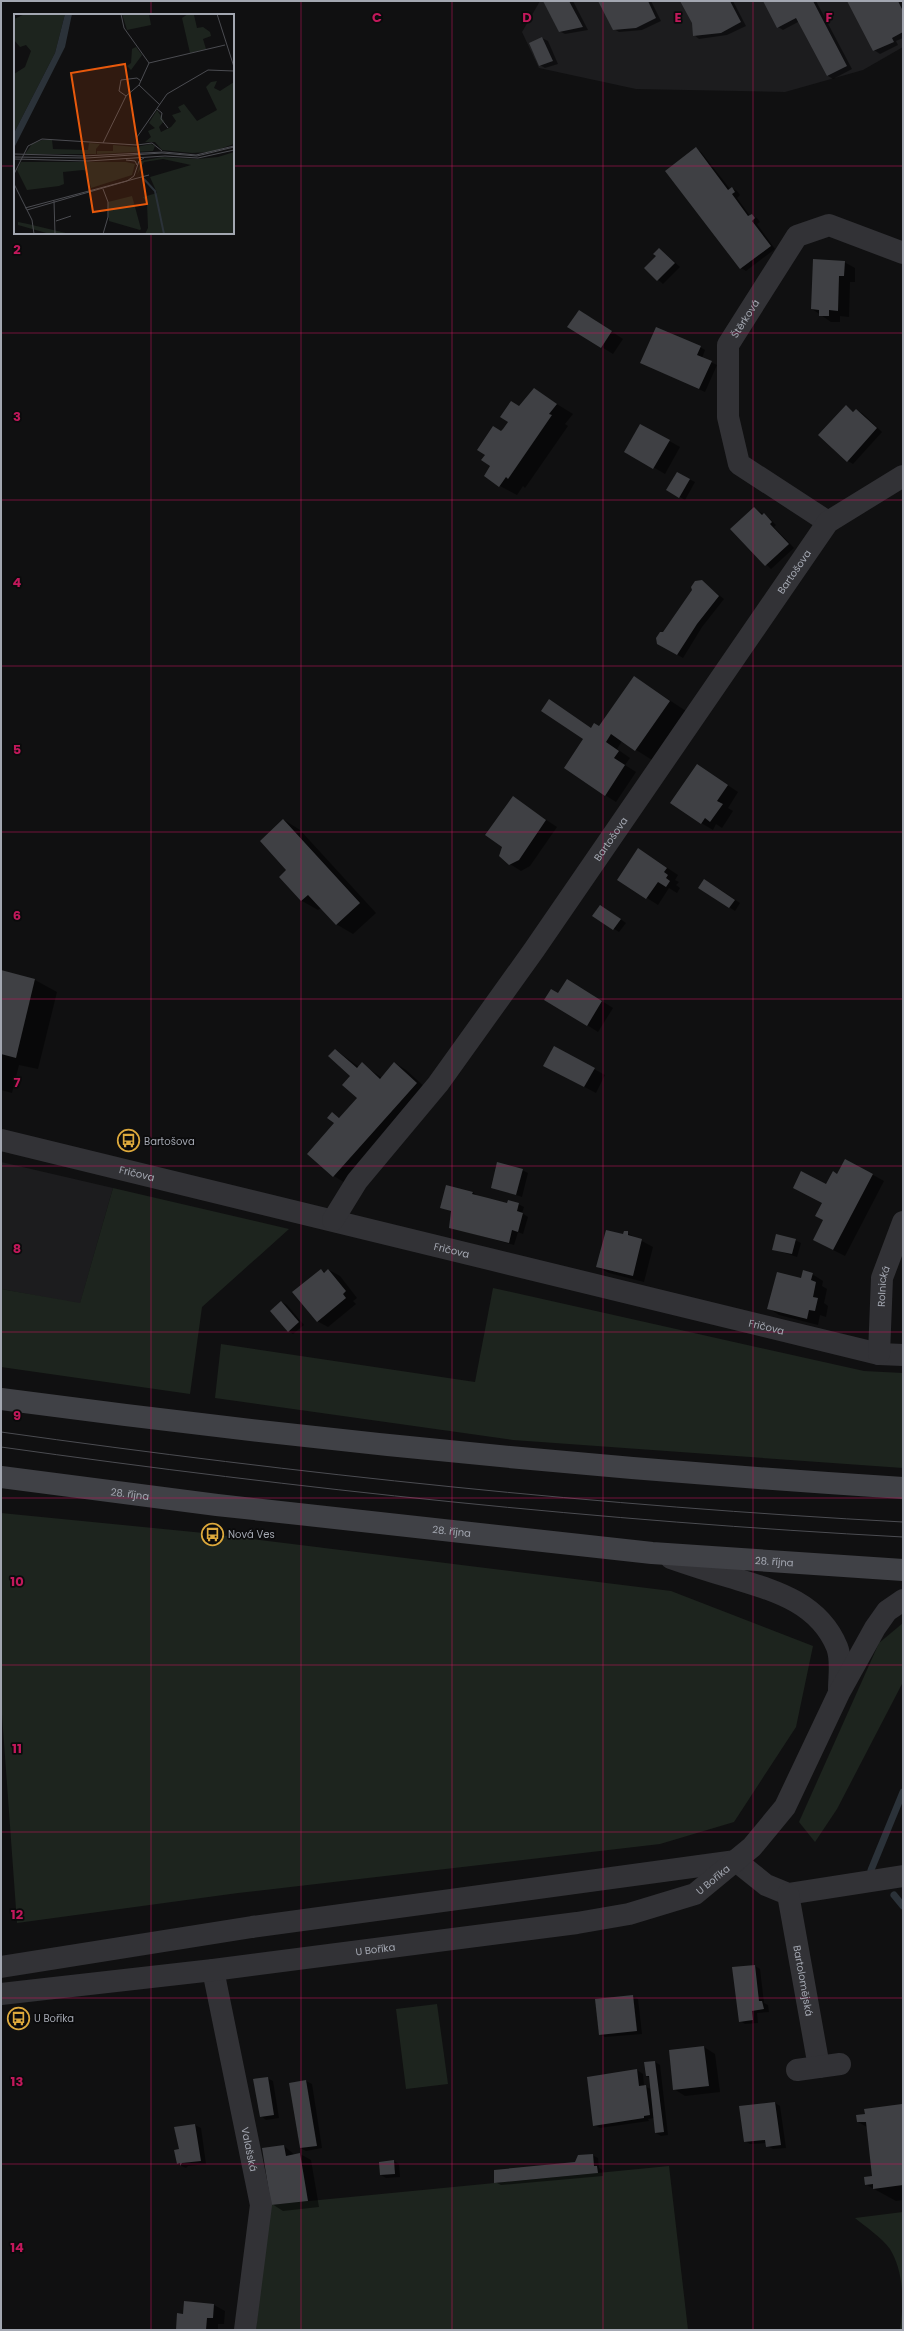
<svg xmlns="http://www.w3.org/2000/svg" width="904" height="2331" font-family="Poppins,sans-serif">
<style>
.built{fill:#1c1c1e}
.green{fill:#1d241e}
.shadow{fill:#0007}
.lines{fill:none;stroke-linecap:round;stroke-linejoin:round}
.stream{stroke:#2b3239;stroke-width:7}
.building{fill:#3f4044}
.street{stroke:#323236;stroke-width:22}
.secondary{stroke:#404146;stroke-width:22}
.tram{stroke:#4b4c51;stroke-width:1}
.grid{fill:none;stroke:#c2185b;stroke-width:1;stroke-opacity:0.55}
.labels{text-anchor:middle;dominant-baseline:central;stroke-width:3.5;stroke-linejoin:round;paint-order:stroke}
.street-label{font-size:10px;fill:#a3a7b1;stroke:#0b0b0c}
.poi-label{font-size:10px;fill:#a3a7b1;stroke:#0b0b0c;text-anchor:start}
.inset-river{fill:none;stroke:#2b3239;stroke-width:2}
.inset-road{fill:none;stroke:#4b4c51;stroke-width:1}
.view{fill:#e8590c;fill-opacity:0.15;stroke:#e8590c;stroke-width:2}
.inset-edge{fill:none;stroke:#a3a7b1;stroke-width:2}
.grid-label{font-size:13px;text-anchor:middle;font-weight:bold;fill:#c2185b;stroke:#0b0b0c;stroke-width:3.5;stroke-linejoin:round;paint-order:stroke}
</style>
<rect width="100%" height="100%" fill="#101011"/>
<g class="built">
<path d="M 540,1 L 903,1 L 903,47 L 863,70 L 785,92 L 636,89 L 539,68 L 522,32 Z"/>
<path d="M 1,1162 L 113,1188 L 80,1304 L 1,1289 Z"/>
</g>
<g class="green">
<path d="M 113,1188 L 289,1229 L 202,1307 L 190,1394 L 1,1367 L 1,1289 L 80,1303 Z"/>
<path d="M 493,1288 L 864,1371 L 903,1373 L 903,1468 L 513,1440 L 215,1398 L 221,1344 L 475,1382 Z"/>
<path d="M 1,1513 L 204,1533 L 671,1591 L 813,1646 L 796,1727 L 734,1822 L 660,1844 L 238,1893 L 17,1923 L 1,1701 Z"/>
<path d="M 903,1623 L 903,1682 L 837,1809 L 815,1842 L 799,1822 L 879,1643 Z"/>
<path d="M 437,2004 L 448,2084 L 406,2089 L 396,2009 Z"/>
<path d="M 669,2166 L 688,2330 L 256,2330 L 268,2205 Z"/>
<path d="M 903,2212 L 903,2330 L 900,2330 C 904,2303 904,2272 890,2249 C 881,2237 866,2227 855,2218 Z"/>
</g>
<g class="shadow">
<path d="M 544,1 L 573,1 L 588,30 L 565,34 L 559,31 Z"/>
<path d="M 599,1 L 651,1 L 661,21 L 642,30 L 619,32 L 614,29 Z"/>
<path d="M 681,1 L 733,1 L 746,26 L 727,35 L 699,39 L 694,35 L 693,23 Z"/>
<path d="M 764,1 L 816,1 L 852,69 L 833,79 L 828,76 L 800,21 L 783,30 L 778,27 Z"/>
<path d="M 848,1 L 901,1 L 903,5 L 903,38 L 896,41 L 898,45 L 880,54 L 874,50 Z"/>
<path d="M 542,38 L 548,41 L 558,64 L 545,68 L 540,65 Z"/>
<path d="M 696,149 L 701,152 L 730,189 L 732,188 L 737,191 L 740,195 L 737,198 L 750,216 L 757,218 L 760,222 L 757,224 L 775,249 L 746,271 L 741,268 L 666,171 Z"/>
<path d="M 660,249 L 680,267 L 663,284 L 645,268 L 657,256 Z"/>
<path d="M 844,262 L 855,268 L 855,282 L 850,282 L 849,317 L 840,316 L 840,322 L 831,322 L 812,309 Z"/>
<path d="M 590,317 L 623,339 L 613,354 L 569,327 Z"/>
<path d="M 700,347 L 705,350 L 702,358 L 717,365 L 705,392 L 641,362 Z"/>
<path d="M 534,390 L 573,414 L 565,424 L 568,426 L 525,488 L 523,486 L 517,495 L 500,486 L 491,466 L 502,432 Z"/>
<path d="M 846,407 L 854,412 L 856,410 L 862,413 L 882,432 L 853,464 L 848,461 Z"/>
<path d="M 641,425 L 680,447 L 665,474 L 626,451 Z"/>
<path d="M 677,473 L 695,482 L 685,500 L 668,490 Z"/>
<path d="M 754,508 L 769,518 L 776,525 L 774,527 L 794,548 L 771,569 L 731,529 Z"/>
<path d="M 701,581 L 724,599 L 702,627 L 683,658 L 658,643 Z"/>
<path d="M 634,677 L 686,711 L 652,760 L 622,741 L 617,749 L 630,758 L 625,765 L 636,772 L 616,802 L 605,795 L 592,729 L 600,727 Z"/>
<path d="M 708,772 L 738,792 L 728,808 L 733,811 L 722,828 L 716,824 L 713,830 L 701,823 Z"/>
<path d="M 513,798 L 557,827 L 530,866 L 521,871 L 510,864 Z"/>
<path d="M 284,820 L 300,830 L 376,913 L 353,934 L 336,924 L 321,908 L 318,910 L 302,901 L 280,877 L 288,870 Z"/>
<path d="M 639,849 L 678,875 L 675,880 L 679,882 L 676,885 L 680,888 L 677,893 L 669,888 L 658,905 L 619,880 Z"/>
<path d="M 710,883 L 740,903 L 735,911 L 700,888 Z"/>
<path d="M 606,909 L 626,923 L 619,932 L 594,916 Z"/>
<path d="M 1,971 L 35,980 L 57,992 L 38,1069 L 19,1065 L 12,1093 L 1,1090 Z"/>
<path d="M 578,986 L 613,1008 L 598,1032 L 587,1025 L 558,994 Z"/>
<path d="M 336,1050 L 359,1067 L 362,1064 L 382,1078 L 395,1063 L 406,1070 L 428,1090 L 350,1186 L 334,1176 L 308,1154 L 335,1123 L 332,1113 L 340,1118 L 358,1098 L 352,1076 Z"/>
<path d="M 594,1069 L 605,1075 L 596,1093 L 556,1072 Z"/>
<path d="M 846,1160 L 884,1181 L 845,1256 L 825,1246 L 823,1203 L 827,1186 L 838,1175 Z"/>
<path d="M 522,1170 L 528,1173 L 522,1197 L 492,1187 Z"/>
<path d="M 473,1192 L 478,1197 L 508,1204 L 518,1204 L 524,1207 L 522,1213 L 528,1217 L 523,1234 L 518,1232 L 514,1245 L 450,1227 L 452,1212 L 441,1207 Z"/>
<path d="M 625,1232 L 653,1247 L 644,1282 L 609,1273 L 598,1267 Z"/>
<path d="M 795,1240 L 801,1243 L 797,1257 L 773,1249 Z"/>
<path d="M 321,1270 L 325,1272 L 329,1270 L 340,1276 L 357,1298 L 353,1301 L 356,1304 L 328,1327 L 317,1321 Z"/>
<path d="M 812,1274 L 823,1281 L 822,1286 L 827,1289 L 824,1303 L 828,1306 L 826,1317 L 820,1315 L 818,1325 L 779,1315 L 768,1308 L 802,1280 Z"/>
<path d="M 282,1302 L 287,1305 L 304,1325 L 293,1334 L 288,1331 Z"/>
<path d="M 755,1966 L 760,1969 L 764,2003 L 768,2005 L 769,2012 L 757,2013 L 758,2023 L 745,2024 L 740,2021 Z"/>
<path d="M 633,1996 L 638,1999 L 642,2034 L 605,2037 L 599,2034 L 596,2000 Z"/>
<path d="M 704,2047 L 715,2054 L 720,2092 L 685,2096 L 674,2089 L 670,2051 Z"/>
<path d="M 655,2062 L 660,2065 L 668,2135 L 661,2136 L 656,2133 L 654,2118 L 648,2119 L 649,2121 L 600,2128 L 594,2125 L 588,2077 L 637,2070 L 643,2074 L 644,2086 L 651,2089 L 650,2078 L 646,2076 Z"/>
<path d="M 267,2078 L 273,2081 L 279,2118 L 266,2120 L 261,2116 Z"/>
<path d="M 306,2081 L 312,2084 L 322,2148 L 306,2151 L 300,2148 L 290,2084 Z"/>
<path d="M 775,2103 L 780,2106 L 786,2148 L 773,2149 L 767,2146 L 767,2143 L 750,2144 L 745,2141 L 740,2107 Z"/>
<path d="M 902,2105 L 903,2200 L 896,2201 L 865,2184 L 873,2177 L 867,2127 L 858,2122 L 866,2115 Z"/>
<path d="M 195,2125 L 201,2128 L 206,2164 L 188,2166 L 186,2168 L 177,2164 L 180,2150 L 175,2128 Z"/>
<path d="M 284,2146 L 295,2155 L 300,2154 L 311,2160 L 319,2207 L 283,2211 L 272,2204 Z"/>
<path d="M 592,2155 L 598,2158 L 599,2168 L 603,2170 L 603,2176 L 501,2185 L 495,2182 L 576,2163 Z"/>
<path d="M 394,2161 L 399,2164 L 400,2177 L 386,2178 L 381,2175 Z"/>
<path d="M 214,2305 L 225,2311 L 224,2324 L 218,2324 L 218,2330 L 177,2330 L 184,2315 Z"/>
</g>
<g class="lines">
<g class="stream">
<path d="M 871,1870 L 903,1792"/>
<path d="M 894,1895 L 903,1906"/>
</g>
</g>
<g class="building">
<path d="M 543,1 L 569,1 L 583,27 L 559,32 Z"/>
<path d="M 598,1 L 648,1 L 656,18 L 636,28 L 613,30 Z"/>
<path d="M 680,1 L 730,1 L 741,22 L 721,33 L 693,36 L 692,23 Z"/>
<path d="M 763,1 L 813,1 L 847,66 L 827,76 L 796,18 L 777,28 Z"/>
<path d="M 847,1 L 898,1 L 903,11 L 903,32 L 892,38 L 894,42 L 873,51 Z"/>
<path d="M 542,37 L 553,61 L 539,66 L 529,43 Z"/>
<path d="M 696,147 L 728,190 L 732,187 L 735,192 L 732,194 L 748,216 L 752,214 L 755,218 L 752,221 L 771,246 L 740,269 L 665,171 Z"/>
<path d="M 659,248 L 675,263 L 657,281 L 644,268 L 656,256 L 653,254 Z"/>
<path d="M 813,259 L 845,261 L 844,276 L 839,276 L 838,311 L 829,310 L 829,316 L 819,316 L 819,310 L 811,309 Z"/>
<path d="M 579,310 L 612,331 L 601,348 L 567,327 Z"/>
<path d="M 656,327 L 701,346 L 697,355 L 712,361 L 699,389 L 640,363 Z"/>
<path d="M 534,388 L 557,404 L 549,414 L 552,415 L 508,479 L 506,477 L 499,487 L 484,476 L 490,466 L 481,460 L 485,455 L 477,450 L 493,426 L 501,431 L 503,429 L 508,422 L 500,417 L 511,401 L 519,406 Z"/>
<path d="M 846,405 L 853,412 L 856,409 L 877,428 L 847,462 L 818,435 Z"/>
<path d="M 640,424 L 670,440 L 653,469 L 624,452 Z"/>
<path d="M 677,472 L 690,479 L 679,498 L 666,490 Z"/>
<path d="M 754,507 L 762,515 L 764,513 L 772,522 L 770,524 L 789,544 L 765,566 L 730,529 Z"/>
<path d="M 702,580 L 719,596 L 697,624 L 677,655 L 657,644 L 656,638 L 660,632 L 663,632 L 692,590 L 691,587 L 695,581 Z"/>
<path d="M 634,676 L 670,701 L 635,751 L 611,734 L 606,742 L 619,751 L 614,758 L 625,765 L 605,796 L 564,768 L 583,739 L 541,711 L 549,699 L 591,728 L 594,723 L 599,726 Z"/>
<path d="M 697,764 L 728,785 L 717,801 L 723,804 L 710,822 L 705,818 L 701,824 L 670,803 Z"/>
<path d="M 513,796 L 546,820 L 519,860 L 509,865 L 499,856 L 502,847 L 485,835 Z"/>
<path d="M 283,819 L 360,903 L 336,925 L 308,895 L 301,901 L 279,877 L 286,870 L 260,841 Z"/>
<path d="M 638,848 L 667,868 L 664,872 L 668,875 L 666,878 L 670,881 L 666,887 L 658,882 L 646,899 L 617,880 Z"/>
<path d="M 704,879 L 735,900 L 729,908 L 698,888 Z"/>
<path d="M 600,905 L 621,919 L 613,930 L 592,916 Z"/>
<path d="M 1,970 L 35,979 L 16,1058 L 1,1054 Z"/>
<path d="M 567,979 L 602,1001 L 587,1026 L 544,1000 L 551,989 L 558,993 Z"/>
<path d="M 554,1046 L 595,1068 L 584,1087 L 543,1066 Z"/>
<path d="M 335,1049 L 357,1068 L 362,1062 L 380,1079 L 394,1062 L 417,1083 L 333,1177 L 307,1154 L 334,1123 L 327,1118 L 332,1112 L 339,1118 L 357,1098 L 342,1085 L 350,1076 L 328,1056 Z"/>
<path d="M 845,1159 L 873,1174 L 833,1250 L 813,1240 L 823,1220 L 815,1216 L 822,1203 L 793,1188 L 801,1171 L 826,1184 L 833,1171 L 837,1174 Z"/>
<path d="M 497,1162 L 523,1169 L 516,1195 L 491,1188 Z"/>
<path d="M 446,1185 L 473,1192 L 472,1194 L 488,1198 L 507,1203 L 508,1200 L 519,1203 L 517,1211 L 523,1213 L 518,1232 L 512,1230 L 509,1243 L 449,1228 L 451,1211 L 440,1208 Z"/>
<path d="M 606,1230 L 623,1234 L 624,1231 L 628,1231 L 628,1235 L 642,1239 L 633,1276 L 596,1267 Z"/>
<path d="M 776,1234 L 796,1239 L 792,1254 L 772,1250 Z"/>
<path d="M 321,1269 L 324,1273 L 328,1269 L 346,1291 L 343,1294 L 346,1298 L 317,1322 L 292,1292 Z"/>
<path d="M 803,1270 L 813,1273 L 811,1280 L 816,1282 L 813,1297 L 818,1298 L 815,1311 L 809,1310 L 807,1319 L 767,1309 L 777,1272 L 801,1278 Z"/>
<path d="M 281,1301 L 299,1322 L 288,1332 L 270,1311 Z"/>
<path d="M 755,1965 L 759,2001 L 762,2001 L 764,2009 L 752,2011 L 753,2020 L 739,2022 L 732,1967 Z"/>
<path d="M 633,1995 L 637,2031 L 599,2035 L 595,1999 Z"/>
<path d="M 704,2046 L 709,2086 L 673,2090 L 669,2050 Z"/>
<path d="M 655,2061 L 664,2132 L 655,2133 L 649,2076 L 646,2076 L 644,2062 Z"/>
<path d="M 637,2069 L 639,2086 L 646,2085 L 650,2115 L 644,2116 L 644,2118 L 593,2126 L 587,2077 Z"/>
<path d="M 268,2077 L 274,2115 L 260,2117 L 253,2079 Z"/>
<path d="M 306,2080 L 317,2146 L 300,2148 L 289,2083 Z"/>
<path d="M 775,2102 L 781,2145 L 766,2147 L 765,2140 L 744,2142 L 739,2106 Z"/>
<path d="M 902,2104 L 903,2185 L 873,2189 L 873,2184 L 865,2185 L 864,2177 L 872,2176 L 866,2122 L 857,2122 L 856,2115 L 865,2114 L 864,2109 Z"/>
<path d="M 195,2124 L 201,2161 L 182,2163 L 180,2166 L 180,2163 L 177,2164 L 174,2150 L 179,2149 L 174,2127 Z"/>
<path d="M 284,2145 L 286,2156 L 300,2153 L 308,2201 L 271,2205 L 262,2148 Z"/>
<path d="M 593,2154 L 594,2166 L 597,2166 L 598,2173 L 494,2183 L 494,2170 L 575,2162 L 578,2155 Z"/>
<path d="M 394,2160 L 395,2174 L 380,2175 L 379,2162 Z"/>
<path d="M 184,2301 L 214,2304 L 213,2318 L 207,2318 L 206,2330 L 176,2330 L 177,2313 L 183,2314 Z"/>
</g>
<g class="lines">
<g class="street">
<path id="s1" d="M 828,522 L 739,464 L 728,417 L 728,345 L 797,236 L 829,225 L 903,253"/>
<path id="s2" d="M 1,1140 L 879,1354 L 903,1355"/>
<path id="s3" d="M 333,1220 L 357,1181 L 438,1084 L 534,950 L 828,522 L 903,476"/>
<path id="s4" d="M 879,1354 L 882,1278 L 903,1222"/>
<path d="M 671,1558 C 691,1565 710,1571 730,1577 C 772,1590 818,1601 837,1647 C 842,1660 839,1676 839,1690"/>
<path d="M 736,1861 L 766,1885 L 788,1894 L 903,1876"/>
<path id="s5" d="M 788,1894 L 819,2067"/>
<path d="M 1,1967 L 252,1927 L 736,1861"/>
<path id="s6" d="M 213,1970 L 261,2205 L 245,2330"/>
<path id="s7" d="M 1,1994 L 213,1970 L 577,1923 L 629,1914 L 695,1894 L 752,1847 L 785,1807 L 839,1693 L 875,1628 L 887,1611 L 903,1600"/>
<path d="M 797,2070 L 840,2064"/>
</g>
<g class="secondary">
<path d="M 1,1399 C 301,1439 601,1469 903,1488"/>
<path id="s8" d="M 1,1477 L 217,1505 L 652,1553 L 903,1570"/>
</g>
<g class="tram">
<path d="M 1,1432 C 300,1474 601,1506 903,1522"/>
<path d="M 1,1447 C 300,1489 601,1521 903,1537"/>
</g>
</g>
<path class="grid" d="M 151,1 L 151,15M 301,1 L 301,2330M 452,1 L 452,2330M 603,1 L 603,2330M 753,1 L 753,2330M 1,166 L 15,166M 233,166 L 903,166M 151,233 L 151,2330M 1,333 L 903,333M 1,500 L 903,500M 1,666 L 903,666M 1,832 L 903,832M 1,999 L 903,999M 1,1166 L 903,1166M 1,1332 L 903,1332M 1,1498 L 903,1498M 1,1665 L 903,1665M 1,1832 L 903,1832M 1,1998 L 903,1998M 1,2164 L 903,2164"/>
<defs>
<symbol id="bus-ring" viewBox="-11 -11 22 22"><circle r="9.5" fill="#0b0b0c" stroke="#dda93c" stroke-width="1.5"/><path d="M-5-6H5V4H4V6H2V4H-2V6H-4V4H-5ZM-3.5-4V0h7V-4ZM-3.5 1.2v1.5H-2V1.2ZM2 1.2v1.5H3.5V1.2Z" fill="#dda93c"/></symbol>
</defs>
<g fill-rule="evenodd">
<use href="#bus-ring" x="116" y="1128" width="25" height="25"/>
<use href="#bus-ring" x="200" y="1522" width="25" height="25"/>
<use href="#bus-ring" x="6" y="2006" width="25" height="25"/>
</g>
<g class="labels">
<g class="street-label">
<text stroke="none"><textPath href="#s1" startOffset="258">Štěrková</textPath></text>
<text stroke="none"><textPath href="#s3" startOffset="796">Bartošova</textPath></text>
<text stroke="none"><textPath href="#s3" startOffset="472">Bartošova</textPath></text>
<text stroke="none"><textPath href="#s2" startOffset="140">Fričova</textPath></text>
<text stroke="none"><textPath href="#s2" startOffset="464">Fričova</textPath></text>
<text stroke="none"><textPath href="#s4" startOffset="68">Rolnická</textPath></text>
<text stroke="none"><textPath href="#s2" startOffset="788">Fričova</textPath></text>
<text stroke="none"><textPath href="#s8" startOffset="130">28. října</textPath></text>
<text stroke="none"><textPath href="#s8" startOffset="454">28. října</textPath></text>
<text stroke="none"><textPath href="#s8" startOffset="778">28. října</textPath></text>
<text stroke="none"><textPath href="#s7" startOffset="725">U Boříka</textPath></text>
<text stroke="none"><textPath href="#s7" startOffset="377">U Boříka</textPath></text>
<text stroke="none"><textPath href="#s5" startOffset="88">Bartolomějská</textPath></text>
<text stroke="none"><textPath href="#s6" startOffset="183">Valašská</textPath></text>
</g>
<g class="poi-label">
<text x="144" y="1141">Bartošova</text>
<text x="228" y="1534">Nová Ves</text>
<text x="34" y="2018">U Boříka</text>
</g>
</g>
<g transform="translate(14 14)">
<rect width="220" height="220" fill="#101011"/>
<path d="M 11,0 L 51,0 L 41,39 L 0,119 L 0,60 L 11,53 L 17,37 L 12,31 L 6,33 L 0,26 L 0,5 ZM 108,0 L 135,0 L 137,11 L 113,16 ZM 174,0 L 180,1 L 183,14 L 189,13 L 196,18 L 197,22 L 189,25 L 192,35 L 176,39 L 168,4 ZM 122,33 L 128,41 L 117,56 L 113,52 L 117,49 L 118,35 ZM 203,67 L 200,74 L 206,77 L 220,68 L 220,130 L 197,138 L 178,139 L 148,136 L 141,128 L 131,128 L 137,123 L 134,117 L 141,114 L 135,109 L 143,96 L 150,107 L 145,113 L 147,118 L 157,113 L 162,107 L 158,101 L 167,98 L 164,93 L 170,90 L 183,107 L 203,96 L 192,73 L 197,68 ZM 28,126 L 38,126 L 39,135 L 74,136 L 75,129 L 86,130 L 82,135 L 82,140 L 11,140 L 18,130 ZM 137,130 L 141,132 L 139,137 L 83,140 L 83,137 L 99,137 L 99,131 L 122,133 ZM 220,138 L 220,220 L 131,220 L 134,214 L 133,189 L 129,183 L 143,179 L 136,163 L 177,151 L 149,145 L 130,148 L 123,161 L 127,147 L 148,143 L 183,145 L 204,143 ZM 7,148 L 112,148 L 121,150 L 118,161 L 77,174 L 73,157 L 69,156 L 49,158 L 50,170 L 45,172 L 13,176 L 3,156 ZM 118,182 L 127,215 L 126,216 L 95,207 L 94,188 ZM 4,208 L 14,210 L 56,220 L 36,220 L 4,211 Z" fill="#1d241e"/>
<path d="M 51,0 L 58,0 L 51,33 L 0,134 L 0,119 L 41,39 Z" fill="#2b3239"/>
<path class="inset-river" d="M 129,164 L 141,177 L 150,220"/>
<path class="inset-road" d="M 203,0 L 220,53M 135,49 L 211,31M 125,71 L 146,91M 112,82 L 105,77 L 107,66 L 123,64 L 127,67M 143,95 L 148,99 L 147,105 L 154,114M 89,129 L 112,82 L 125,71 L 135,49 L 110,14 L 107,0M 123,131 L 123,123 L 153,80 L 194,56 L 220,57M 0,140 L 69,142 L 150,138 L 182,141 L 220,132M 0,143 L 73,144 L 148,139 L 183,142 L 220,133M 0,145 L 74,147 L 151,142 L 184,144 L 220,136M 112,146 L 121,147 L 123,151M 0,160 L 14,132 L 28,125 L 123,131 L 138,129 L 148,137M 0,170 L 18,206 L 20,220M 89,175 L 94,188 L 94,203 L 89,220M 40,187 L 41,220M 11,194 L 135,161M 13,196 L 113,167 L 120,162 L 125,147 L 130,144M 42,207 L 57,202"/>
<path class="view" d="M 111,50 L 133,190 L 79,198 L 57,59 Z"/>
<rect width="220" height="220" class="inset-edge"/>
</g>
<g class="grid-label">
<text x="377" y="22">C</text>
<text x="527" y="22">D</text>
<text x="678" y="22">E</text>
<text x="829" y="22">F</text>
<text x="17" y="254">2</text>
<text x="17" y="421">3</text>
<text x="17" y="587">4</text>
<text x="17" y="754">5</text>
<text x="17" y="920">6</text>
<text x="17" y="1087">7</text>
<text x="17" y="1253">8</text>
<text x="17" y="1420">9</text>
<text x="17" y="1586">10</text>
<text x="17" y="1753">11</text>
<text x="17" y="1919">12</text>
<text x="17" y="2086">13</text>
<text x="17" y="2252">14</text>
</g>
<rect width="904" height="2331" fill="none" stroke="#a3a7b1" stroke-width="4"/>
</svg>
